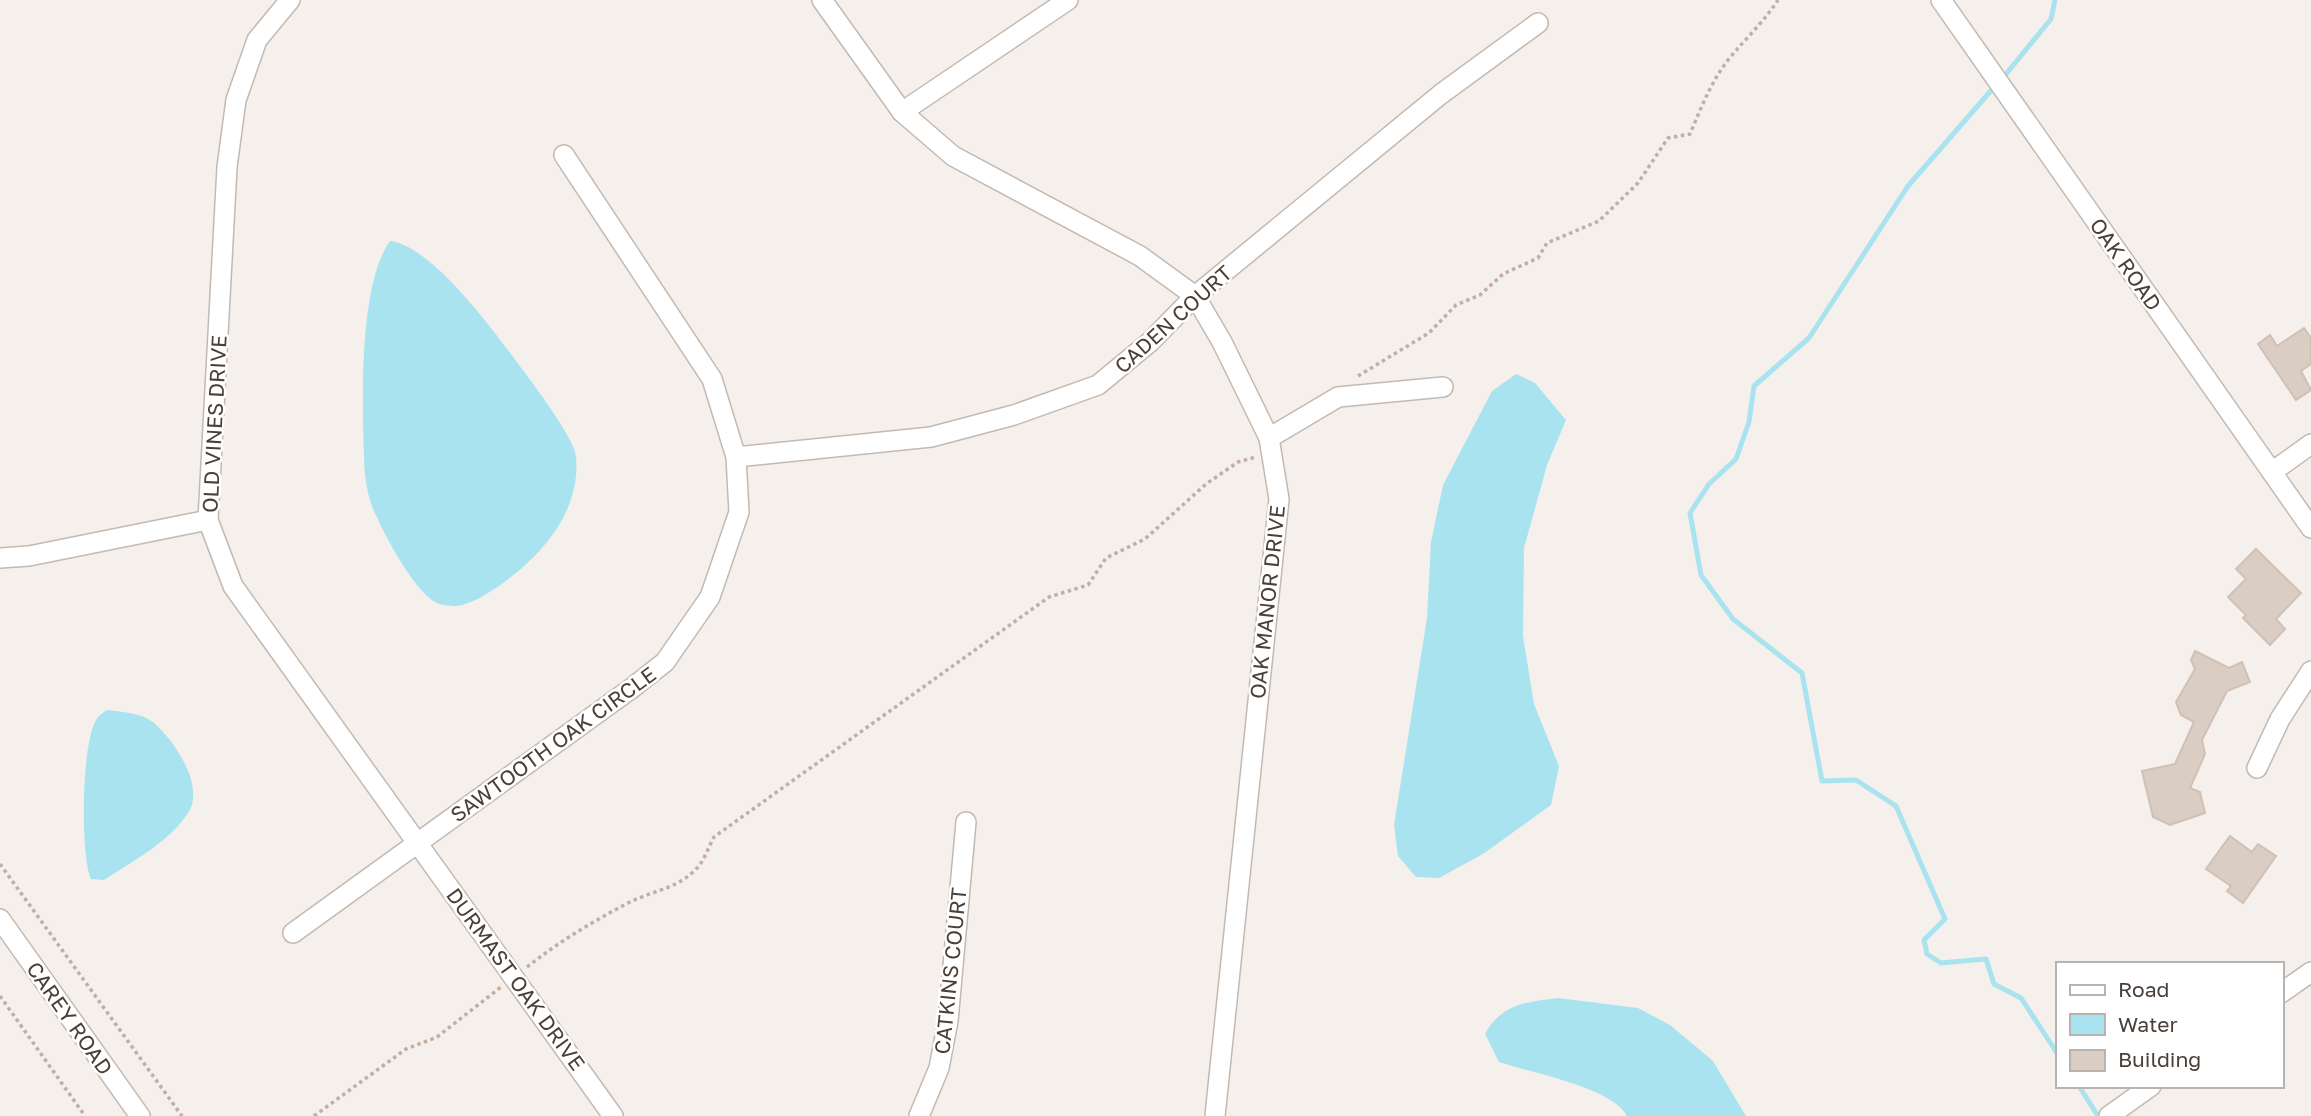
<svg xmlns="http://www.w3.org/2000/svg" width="2311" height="1116" font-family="'Golos Text',sans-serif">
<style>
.water{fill:#aae3f0}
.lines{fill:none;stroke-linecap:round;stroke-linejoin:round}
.stream{stroke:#aae3f0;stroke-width:5}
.building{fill:#dacdc4;stroke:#d2c0b4;stroke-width:2}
.minor-casing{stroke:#c4b9b1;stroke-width:22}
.path{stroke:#c3aea0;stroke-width:3.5;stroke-dasharray:3.5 3.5;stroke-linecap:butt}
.minor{stroke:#fff;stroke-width:19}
.labels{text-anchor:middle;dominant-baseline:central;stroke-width:5;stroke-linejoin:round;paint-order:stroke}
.street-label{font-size:21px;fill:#4a4039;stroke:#fff}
</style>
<rect width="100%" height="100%" fill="#f5f0ec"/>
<g class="water">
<path d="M 390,241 C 424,244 474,306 495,333 C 511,355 574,434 576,456 C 581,513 541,556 499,586 C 487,594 470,605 456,606 C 451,606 439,605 435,602 C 413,590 381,529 372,506 C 366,490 364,471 364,454 C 362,400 359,284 390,241 Z"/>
<path d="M 1516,374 L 1535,383 L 1566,420 L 1547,465 L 1524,548 L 1523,636 L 1534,704 L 1559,766 L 1551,805 L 1483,854 L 1439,878 L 1416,877 L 1398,856 L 1394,825 L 1427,618 L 1431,542 L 1443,485 L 1492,391 Z"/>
<path d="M 107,710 C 122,712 143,713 154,723 C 174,740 206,787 188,813 C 168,843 133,861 104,880 L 91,879 C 80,855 81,737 98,717 C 101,714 104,712 107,710 Z"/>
<path d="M 1558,998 L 1638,1008 L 1670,1025 L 1713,1061 L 1746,1116 L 1627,1116 C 1612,1087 1531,1073 1499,1062 L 1485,1034 C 1501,1004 1526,1002 1558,998 Z"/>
</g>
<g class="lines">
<g class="stream">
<path d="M 2002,79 L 2051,19 L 2055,0"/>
<path d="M 1995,86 L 1908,186 L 1809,338 L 1754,386 L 1749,422 L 1736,459 L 1709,484 L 1690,513 L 1701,575 L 1733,619 L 1802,673 L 1822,781 L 1856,780 L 1896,806 L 1945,919 L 1924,940 L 1927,954 L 1941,963 L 1986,959 L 1994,984 L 2021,998 L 2057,1053"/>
<path d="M 2079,1086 L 2098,1116"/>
</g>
</g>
<g class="building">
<path d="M 2304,328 L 2311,338 L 2311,364 L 2301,371 L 2311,390 L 2296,400 L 2258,344 L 2270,335 L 2277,346 Z"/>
<path d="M 2256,549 L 2301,593 L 2276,619 L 2285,629 L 2270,645 L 2243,618 L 2246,615 L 2228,597 L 2246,579 L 2236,569 Z"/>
<path d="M 2195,651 L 2229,668 L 2242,662 L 2250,682 L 2227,691 L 2202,740 L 2205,754 L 2190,788 L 2200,792 L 2205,813 L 2170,825 L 2153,817 L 2142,771 L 2175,764 L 2194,722 L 2181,715 L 2176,702 L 2195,669 L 2191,660 Z"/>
<path d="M 2230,836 L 2252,852 L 2258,844 L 2276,856 L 2243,903 L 2227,891 L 2231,886 L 2206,869 Z"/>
</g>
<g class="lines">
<defs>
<g id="minor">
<path d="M 290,0 L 257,40 L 236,100 L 227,167 L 208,520 L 233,586 L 613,1116"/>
<path d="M 822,0 L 902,112 L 953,156 L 1140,256 L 1195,296 L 1222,342 L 1269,438 L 1279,499 L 1215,1116"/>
<path d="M 1941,0 L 2311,528"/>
<path d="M 902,112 L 1068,0"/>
<path d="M 1269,438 L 1338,397 L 1443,387"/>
<path d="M 736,457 L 931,437 L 1014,415 L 1098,385 L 1150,342 L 1195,296 L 1441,94 L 1538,23"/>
<path d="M 2272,472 L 2311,444"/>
<path d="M 0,558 L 29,556 L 208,520"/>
<path d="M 2257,768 L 2280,719 L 2311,671"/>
<path d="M 0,919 L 140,1116"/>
<path d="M 293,933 L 632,688 L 665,662 L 710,597 L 739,512 L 736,457 L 712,379 L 564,155"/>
<path d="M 2281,993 L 2311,972"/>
<path d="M 919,1116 L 939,1068 L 948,1021 L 966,822"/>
<path d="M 2109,1116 L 2151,1086"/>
</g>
</defs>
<use href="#minor" class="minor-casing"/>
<g class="path">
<path d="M 1358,376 L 1429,333 L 1456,305 L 1480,295 L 1503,274 L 1538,258 L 1547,243 L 1599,221 L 1638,183 L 1668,138 L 1690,134 C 1701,108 1711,82 1728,60 C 1745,39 1763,23 1778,0"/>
<path d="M 0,864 L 182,1116"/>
<path d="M 527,967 C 560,941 595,920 632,901 C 653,891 678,888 695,870 C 704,862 708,848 714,837 L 1049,597 L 1088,585 L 1106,558 L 1145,539 L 1206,484 L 1238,462 L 1256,457"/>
<path d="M 0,996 L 85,1116"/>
<path d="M 314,1116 L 406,1049 L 437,1037 L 501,987"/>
</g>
<use href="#minor" class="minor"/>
</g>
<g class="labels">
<g class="street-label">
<text transform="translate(2126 264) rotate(55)">OAK ROAD</text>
<text transform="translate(1173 319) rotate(-42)">CADEN COURT</text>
<text transform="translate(214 424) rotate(-87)">OLD VINES DRIVE</text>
<text transform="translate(1267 602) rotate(-84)">OAK MANOR DRIVE</text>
<text transform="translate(553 744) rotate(-36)">SAWTOOTH OAK CIRCLE</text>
<text transform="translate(950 971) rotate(-84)">CATKINS COURT</text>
<text transform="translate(516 979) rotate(54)">DURMAST OAK DRIVE</text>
<text transform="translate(70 1018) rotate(55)">CAREY ROAD</text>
</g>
</g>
<rect x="2056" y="962" width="228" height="126" fill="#ffffff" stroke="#b7b3b0" stroke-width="2"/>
<rect x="2070" y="985" width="35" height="10" fill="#ffffff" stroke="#b7b3b0" stroke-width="2"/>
<text x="2118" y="997" font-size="21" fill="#4a4039">Road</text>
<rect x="2070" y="1014" width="35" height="21" fill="#aae3f0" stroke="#b7b3b0" stroke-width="2"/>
<text x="2118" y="1032" font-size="21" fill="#4a4039">Water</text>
<rect x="2070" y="1050" width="35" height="21" fill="#dacdc4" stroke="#b7b3b0" stroke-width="2"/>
<text x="2118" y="1067" font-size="21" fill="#4a4039">Building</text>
</svg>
